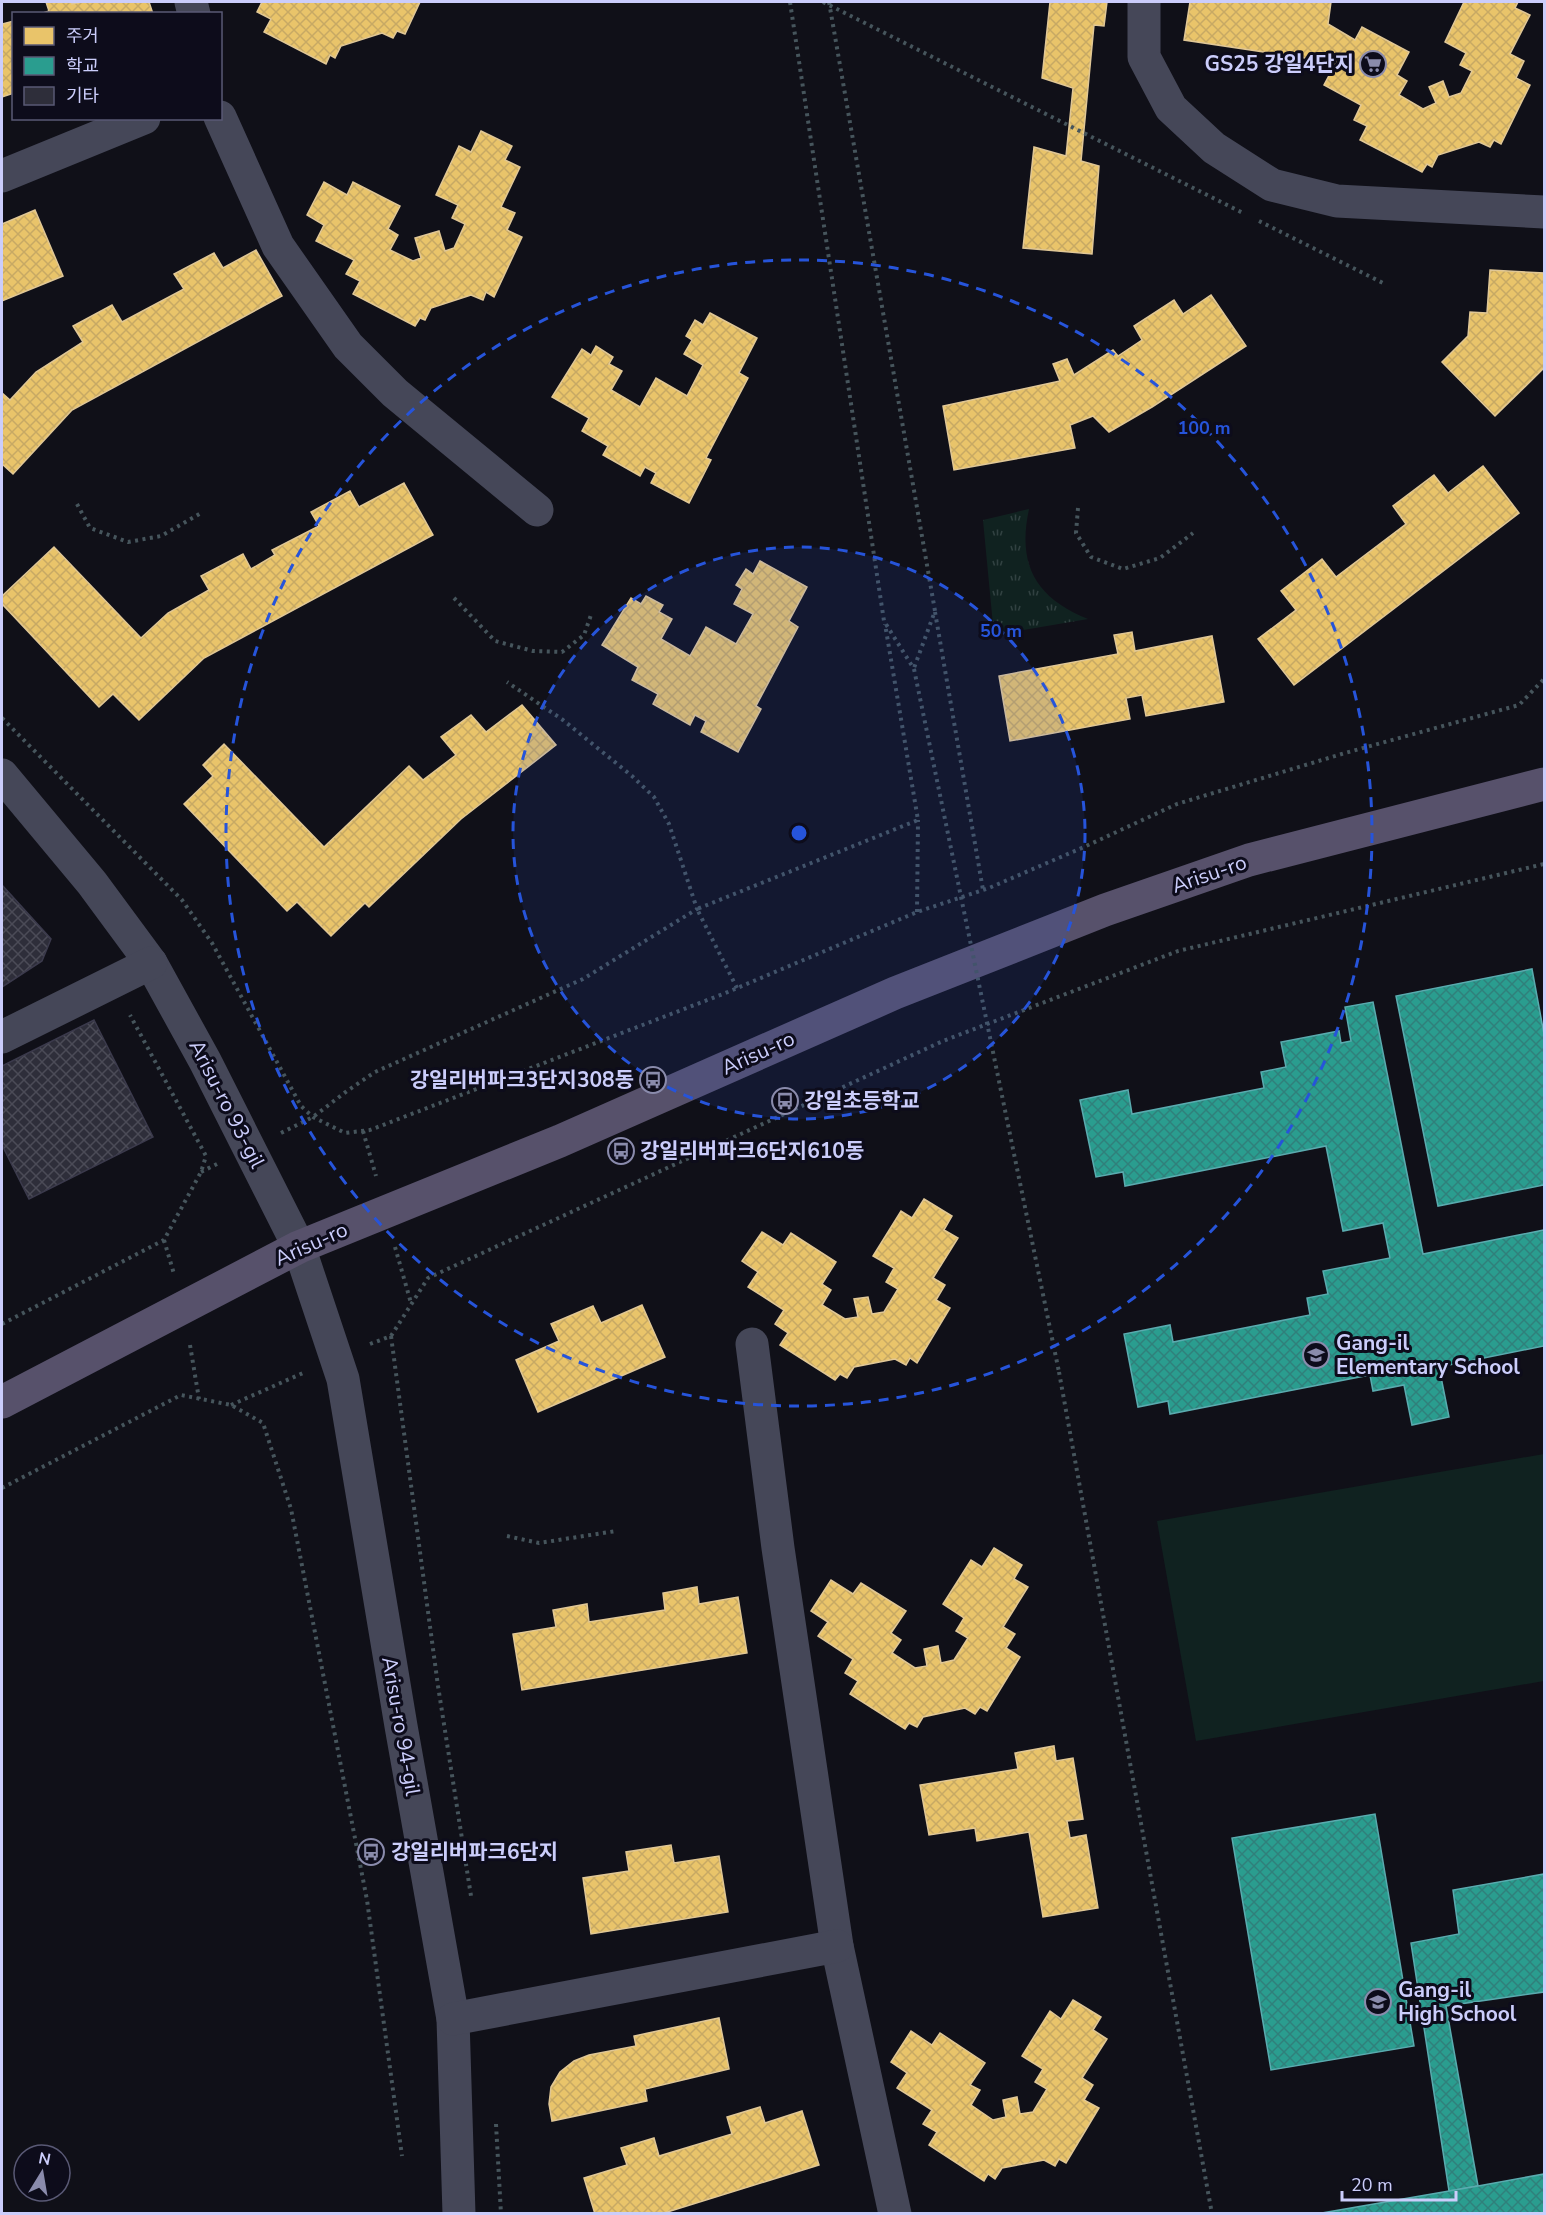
<svg xmlns="http://www.w3.org/2000/svg" width="1546" height="2215" font-family="'Nunito Sans','Noto Sans KR',sans-serif">
<style>
.grass{fill:#102220}
.park{fill:url(#park-tufts)}
.homes{fill:url(#homes-cross-hatch);stroke:#e0c796;stroke-width:1.5}
.schools{fill:url(#schools-cross-hatch);stroke:#5aabaf;stroke-width:1.5}
.building{fill:url(#building-cross-hatch);stroke:#3b3a4c;stroke-width:1.5}
.lines{fill:none;stroke-linecap:round;stroke-linejoin:round}
.path{stroke:#46555c;stroke-width:4;stroke-dasharray:3 4.5;stroke-linecap:butt}
.minor{stroke:#454758;stroke-width:33}
.major{stroke:#57516b;stroke-width:33}
.path-bridge{stroke:#46555c;stroke-width:4;stroke-dasharray:3 4.5;stroke-linecap:butt}
.ring{fill:none;stroke:#2654da;stroke-width:3;stroke-dasharray:10 8}
.labels{text-anchor:middle;dominant-baseline:central;stroke-width:6;stroke-linejoin:round;paint-order:stroke}
.poi-label{font-size:21px;font-weight:bold;fill:#cbcdfb;stroke:#0d0c1b;text-anchor:start}
.street-label{font-size:21px;fill:#cbcdfb;stroke:#0d0c1b}
.centre{fill:#2654da;stroke:#0d0c1b;stroke-width:3}
.ring-label{font-size:18px;text-anchor:middle;font-weight:bold;fill:#2654da;stroke:#0d0c1b;stroke-width:6;stroke-linejoin:round;paint-order:stroke}
</style>
<defs>
<pattern id="park-tufts" width="24" height="20" patternUnits="userSpaceOnUse" patternTransform="scale(1.5)"><rect width="24" height="20" fill="#102220"/><path d="M3 7l-1-3M5 7V3M7 7l1-3M15 17l-1-3M17 17v-4M19 17l1-3" fill="none" stroke="#314141"/></pattern>
<pattern id="homes-cross-hatch" width="8" height="8" patternUnits="userSpaceOnUse" patternTransform="scale(1.5)"><rect width="8" height="8" fill="#e9c46a"/><path d="M0 0l8 8M0 8l8-8" fill="none" stroke="#c7a964"/></pattern>
<pattern id="schools-cross-hatch" width="8" height="8" patternUnits="userSpaceOnUse" patternTransform="scale(1.5)"><rect width="8" height="8" fill="#2a9d8f"/><path d="M0 0l8 8M0 8l8-8" fill="none" stroke="#30807b"/></pattern>
<pattern id="building-cross-hatch" width="8" height="8" patternUnits="userSpaceOnUse" patternTransform="scale(1.5)"><rect width="8" height="8" fill="#2e2e3a"/><path d="M0 0l8 8M0 8l8-8" fill="none" stroke="#4b4b57"/></pattern>
</defs>
<rect width="100%" height="100%" fill="#101018"/>
<path class="grass" d="M 1544,1454 L 1544,1681 L 1196,1741 L 1157,1521 Z"/>
<path class="park" d="M 1029,509 C 1017,564 1035,598 1088,619 L 994,635 L 983,520 Z"/>
<g class="homes">
<path d="M 46,2 L 71,2 L 72,4 L 81,2 L 149,2 L 153,14 L 40,14 L 49,11 Z"/>
<path d="M 262,2 L 420,2 L 405,34 L 397,31 L 393,38 L 382,33 L 341,46 L 335,58 L 330,55 L 326,64 L 264,32 L 271,19 L 257,12 Z"/>
<path d="M 1050,2 L 1107,2 L 1104,26 L 1094,25 L 1081,161 L 1099,166 L 1092,254 L 1023,248 L 1034,147 L 1066,156 L 1073,88 L 1042,78 Z"/>
<path d="M 1190,2 L 1331,2 L 1328,24 L 1355,40 L 1362,27 L 1409,52 L 1397,75 L 1407,81 L 1399,95 L 1423,109 L 1436,103 L 1429,87 L 1443,81 L 1449,97 L 1461,93 L 1472,71 L 1460,65 L 1466,53 L 1445,42 L 1464,2 L 1518,2 L 1515,8 L 1530,15 L 1510,54 L 1524,61 L 1516,78 L 1530,85 L 1501,144 L 1494,140 L 1490,147 L 1479,142 L 1438,155 L 1432,167 L 1427,164 L 1422,172 L 1360,140 L 1367,126 L 1354,120 L 1361,105 L 1324,85 L 1333,68 L 1318,60 L 1184,40 Z"/>
<path d="M 14,21 L 14,93 L 2,97 L 2,24 Z"/>
<path d="M 481,131 L 512,146 L 505,160 L 520,167 L 501,207 L 515,213 L 507,230 L 522,237 L 494,297 L 486,292 L 483,300 L 471,295 L 431,308 L 425,320 L 420,318 L 415,326 L 353,294 L 360,281 L 346,274 L 354,260 L 316,241 L 324,225 L 307,215 L 324,182 L 347,195 L 353,182 L 400,206 L 388,229 L 398,235 L 390,250 L 413,261 L 421,258 L 415,238 L 439,231 L 445,251 L 454,248 L 465,224 L 452,218 L 458,205 L 436,195 L 459,146 L 471,152 Z"/>
<path d="M 35,210 L 63,276 L 2,301 L 2,224 Z"/>
<path d="M 256,250 L 282,296 L 72,410 L 13,474 L 2,464 L 2,393 L 10,400 L 36,372 L 83,342 L 73,326 L 112,305 L 122,322 L 184,289 L 174,274 L 214,253 L 223,268 Z"/>
<path d="M 1490,270 L 1544,273 L 1544,368 L 1495,416 L 1442,362 L 1468,336 L 1470,312 L 1487,313 Z"/>
<path d="M 1211,295 L 1246,346 L 1152,407 L 1109,432 L 1093,416 L 1070,425 L 1075,448 L 954,470 L 943,406 L 1060,381 L 1053,364 L 1067,359 L 1074,375 L 1113,350 L 1118,356 L 1142,340 L 1134,326 L 1174,300 L 1183,314 Z"/>
<path d="M 710,313 L 757,338 L 739,373 L 748,378 L 706,458 L 711,460 L 689,503 L 651,483 L 656,473 L 645,467 L 640,476 L 603,455 L 608,446 L 582,431 L 589,418 L 552,397 L 582,349 L 591,355 L 596,346 L 613,357 L 609,364 L 622,371 L 611,390 L 640,407 L 656,378 L 687,396 L 703,365 L 684,354 L 692,340 L 686,336 L 695,320 L 703,325 Z"/>
<path d="M 1483,466 L 1519,513 L 1294,685 L 1258,639 L 1296,610 L 1281,591 L 1322,559 L 1336,577 L 1406,524 L 1393,506 L 1434,475 L 1448,493 Z"/>
<path d="M 404,483 L 433,535 L 204,658 L 139,720 L 113,694 L 99,707 L 2,604 L 2,596 L 54,547 L 141,638 L 168,613 L 209,590 L 201,576 L 243,554 L 251,569 L 275,555 L 272,550 L 319,526 L 311,512 L 350,491 L 359,507 Z"/>
<path d="M 760,561 L 807,587 L 789,621 L 798,627 L 756,706 L 761,709 L 738,752 L 701,732 L 706,721 L 695,715 L 690,725 L 653,704 L 658,694 L 632,680 L 638,667 L 602,645 L 631,598 L 641,604 L 646,596 L 663,605 L 659,612 L 672,619 L 661,639 L 690,656 L 706,627 L 736,644 L 753,614 L 734,604 L 742,589 L 736,585 L 746,569 L 753,574 Z"/>
<path d="M 1132,632 L 1135,651 L 1212,636 L 1224,702 L 1146,716 L 1142,695 L 1126,698 L 1130,719 L 1010,741 L 999,676 L 1118,654 L 1114,635 Z"/>
<path d="M 522,705 L 556,745 L 461,819 L 369,907 L 365,903 L 331,936 L 297,902 L 287,911 L 184,804 L 213,776 L 203,765 L 224,744 L 324,847 L 409,766 L 423,780 L 456,755 L 441,737 L 471,715 L 486,732 Z"/>
<path d="M 924,1199 L 952,1216 L 944,1230 L 958,1238 L 933,1278 L 945,1285 L 936,1300 L 950,1308 L 917,1363 L 910,1358 L 906,1365 L 895,1359 L 854,1367 L 847,1378 L 840,1374 L 835,1380 L 780,1345 L 788,1333 L 775,1324 L 784,1310 L 748,1287 L 758,1272 L 742,1261 L 762,1232 L 783,1245 L 791,1233 L 836,1262 L 822,1284 L 831,1290 L 822,1305 L 845,1319 L 858,1317 L 854,1299 L 868,1297 L 872,1314 L 884,1312 L 898,1289 L 886,1282 L 894,1268 L 873,1256 L 901,1211 L 912,1218 Z"/>
<path d="M 642,1305 L 665,1357 L 538,1412 L 516,1360 L 559,1341 L 551,1324 L 593,1306 L 601,1323 Z"/>
<path d="M 994,1548 L 1022,1565 L 1014,1579 L 1028,1587 L 1003,1627 L 1015,1634 L 1006,1648 L 1020,1657 L 987,1711 L 980,1707 L 975,1714 L 965,1708 L 923,1717 L 917,1727 L 909,1723 L 905,1729 L 850,1694 L 858,1681 L 845,1673 L 853,1659 L 818,1636 L 828,1622 L 811,1611 L 831,1580 L 853,1594 L 861,1583 L 906,1611 L 891,1633 L 901,1640 L 892,1653 L 915,1668 L 927,1666 L 924,1649 L 938,1646 L 941,1663 L 954,1660 L 968,1638 L 956,1631 L 964,1618 L 943,1604 L 971,1560 L 982,1567 Z"/>
<path d="M 697,1587 L 699,1604 L 738,1597 L 747,1653 L 522,1690 L 513,1634 L 556,1627 L 553,1610 L 587,1604 L 589,1622 L 665,1610 L 663,1593 Z"/>
<path d="M 1054,1746 L 1056,1761 L 1073,1758 L 1083,1819 L 1067,1821 L 1070,1838 L 1086,1835 L 1098,1908 L 1043,1917 L 1029,1832 L 977,1841 L 975,1828 L 929,1835 L 920,1785 L 1018,1769 L 1015,1753 Z"/>
<path d="M 671,1845 L 674,1863 L 719,1856 L 728,1912 L 591,1934 L 583,1878 L 629,1871 L 626,1852 Z"/>
<path d="M 1073,2000 L 1101,2017 L 1093,2030 L 1107,2039 L 1082,2078 L 1093,2085 L 1084,2100 L 1099,2108 L 1066,2163 L 1059,2159 L 1055,2166 L 1044,2160 L 1002,2168 L 995,2179 L 988,2174 L 984,2181 L 929,2145 L 937,2132 L 923,2124 L 932,2110 L 897,2088 L 907,2073 L 891,2062 L 911,2031 L 932,2045 L 940,2033 L 985,2063 L 970,2085 L 980,2090 L 971,2105 L 993,2120 L 1006,2117 L 1003,2100 L 1017,2097 L 1020,2114 L 1033,2112 L 1047,2089 L 1035,2082 L 1043,2069 L 1022,2056 L 1050,2011 L 1061,2019 Z"/>
<path d="M 719,2018 L 729,2069 L 645,2089 L 647,2101 L 552,2121 L 549,2104 L 551,2087 L 560,2072 L 574,2061 L 589,2055 L 636,2046 L 634,2036 Z"/>
<path d="M 760,2107 L 765,2123 L 802,2111 L 819,2165 L 661,2214 L 595,2214 L 584,2178 L 627,2165 L 621,2148 L 654,2138 L 659,2156 L 732,2134 L 727,2117 Z"/>
</g>
<g class="schools">
<path d="M 1532,969 L 1544,1034 L 1544,1185 L 1438,1206 L 1396,996 Z"/>
<path d="M 1373,1002 L 1423,1254 L 1544,1230 L 1544,1346 L 1439,1367 L 1449,1417 L 1412,1425 L 1404,1385 L 1373,1391 L 1370,1375 L 1170,1414 L 1168,1401 L 1138,1407 L 1124,1334 L 1170,1325 L 1173,1342 L 1310,1315 L 1307,1298 L 1328,1294 L 1323,1271 L 1390,1258 L 1383,1223 L 1343,1231 L 1326,1146 L 1125,1186 L 1123,1172 L 1096,1177 L 1080,1100 L 1128,1090 L 1132,1114 L 1264,1088 L 1261,1072 L 1286,1067 L 1281,1042 L 1339,1031 L 1341,1043 L 1351,1041 L 1345,1007 Z"/>
<path d="M 1375,1814 L 1414,2046 L 1271,2070 L 1232,1838 Z"/>
<path d="M 1544,1874 L 1544,1992 L 1446,2006 L 1478,2186 L 1449,2191 L 1411,1943 L 1459,1934 L 1453,1890 Z"/>
<path d="M 1544,2174 L 1544,2214 L 1316,2214 L 1478,2186 Z"/>
</g>
<g class="building">
<path d="M 2,885 L 51,939 L 42,961 L 2,987 Z"/>
<path d="M 94,1020 L 153,1137 L 29,1199 L 2,1145 L 2,1066 Z"/>
</g>
<g class="lines">
<g class="path">
<path d="M 790,2 L 884,621 L 914,669"/>
<path d="M 823,2 L 1245,214"/>
<path d="M 829,2 L 935,611 L 914,668"/>
<path d="M 1259,221 L 1385,284"/>
<path d="M 77,504 L 90,528 L 128,542 L 161,536 L 203,512"/>
<path d="M 1078,508 L 1076,533 L 1091,557 L 1123,569 L 1160,558 L 1193,533"/>
<path d="M 454,598 L 495,641 L 533,651 L 562,652 L 584,635 L 592,612"/>
<path d="M 935,612 L 983,890"/>
<path d="M 2,718 L 182,900 L 212,943 L 301,1106 L 313,1117 L 345,1133 L 370,1130 L 723,994 L 917,912 L 989,888 L 1084,847 L 1177,804 L 1345,753 L 1519,705 L 1544,679"/>
<path d="M 917,912 L 918,820"/>
<path d="M 737,988 L 697,909 L 918,820 L 885,624"/>
<path d="M 363,1131 L 376,1176"/>
<path d="M 281,1133 L 313,1117 L 347,1091 L 375,1072 L 583,979 L 697,909 L 669,824 L 654,797 L 632,776 L 563,720 L 507,682"/>
<path d="M 201,1172 L 217,1164"/>
<path d="M 164,1240 L 174,1274"/>
<path d="M 395,1247 L 411,1303"/>
<path d="M 2,1324 L 164,1240 L 201,1172 L 206,1156 L 130,1015"/>
<path d="M 391,1336 L 438,1686 L 471,1896"/>
<path d="M 370,1344 L 391,1336 L 428,1278 L 943,1041 L 1178,951 L 1544,864"/>
<path d="M 190,1345 L 199,1399"/>
<path d="M 1059,1372 L 1212,2214"/>
<path d="M 231,1405 L 303,1373"/>
<path d="M 2,1488 L 181,1395 L 231,1405 L 263,1423 L 291,1509 L 367,1900 L 402,2156"/>
<path d="M 507,1536 L 539,1543 L 616,1531"/>
<path d="M 496,2124 L 501,2214"/>
</g>
<g class="minor">
<path d="M 191,2 L 194,14"/>
<path d="M 1144,2 L 1144,57 L 1171,108 L 1214,148 L 1272,185 L 1337,201 L 1544,212"/>
<path d="M 220,117 L 278,246 L 348,346 L 395,393 L 537,510"/>
<path d="M 2,176 L 144,118"/>
<path d="M 2,775 L 92,883 L 151,963 L 205,1061 L 299,1247 L 343,1379 L 401,1726 L 453,2019 L 459,2214"/>
<path d="M 2,1037 L 151,963"/>
<path d="M 752,1344 L 778,1548 L 837,1946 L 895,2214"/>
<path d="M 453,2019 L 837,1946"/>
</g>
<path class="major" d="M 2,1402 L 299,1247 L 560,1141 L 895,993 L 1105,910 L 1249,860 L 1544,784"/>
<path class="path-bridge" d="M 914,669 L 1059,1372"/>
</g>
<circle cx="799" cy="833" r="286" fill="#2654da" fill-opacity=".12"/>
<g class="ring">
<circle cx="799" cy="833" r="286"/>
<circle cx="799" cy="833" r="573"/>
</g>
<defs>
<symbol id="supermarket-ring" viewBox="-11 -11 22 22"><circle r="9.5" fill="#0d0c1b" stroke="#8a8bac" stroke-width="1.5"/><path d="M-6-5.5h2.5l.6 2H6L4.5 2H-2.5L-4.4-4H-6ZM-1.5 3.2a1.3 1.3 0 1 0 .1 0ZM3 3.2a1.3 1.3 0 1 0 .1 0Z" fill="#8a8bac"/></symbol>
<symbol id="bus-ring" viewBox="-11 -11 22 22"><circle r="9.5" fill="#0d0c1b" stroke="#8a8bac" stroke-width="1.5"/><path d="M-5-6H5V4H4V6H2V4H-2V6H-4V4H-5ZM-3.5-4V0h7V-4ZM-3.5 1.2v1.5H-2V1.2ZM2 1.2v1.5H3.5V1.2Z" fill="#8a8bac"/></symbol>
<symbol id="school-ring" viewBox="-11 -11 22 22"><circle r="9.5" fill="#0d0c1b" stroke="#8a8bac" stroke-width="1.5"/><path d="M0-5L7-2L0 1L-7-2ZM-4 1L0 2.5L4 1V4Q0 6-4 4Z" fill="#8a8bac"/></symbol>
</defs>
<g fill-rule="evenodd">
<use href="#supermarket-ring" x="1358" y="49" width="30" height="30"/>
<use href="#bus-ring" x="638" y="1065" width="30" height="30"/>
<use href="#bus-ring" x="770" y="1086" width="30" height="30"/>
<use href="#bus-ring" x="606" y="1136" width="30" height="30"/>
<use href="#school-ring" x="1301" y="1340" width="30" height="30"/>
<use href="#bus-ring" x="356" y="1837" width="30" height="30"/>
<use href="#school-ring" x="1363" y="1987" width="30" height="30"/>
</g>
<g class="labels">
<g class="poi-label">
<text x="1354" y="64" text-anchor="end">GS25 강일4단지</text>
<text x="634" y="1080" text-anchor="end">강일리버파크3단지308동</text>
<text x="804" y="1101">강일초등학교</text>
<text x="640" y="1151">강일리버파크6단지610동</text>
<text x="1336" y="1343">Gang-il<tspan x="1336" dy="24">Elementary School</tspan></text>
<text x="391" y="1852">강일리버파크6단지</text>
<text x="1398" y="1990">Gang-il<tspan x="1398" dy="24">High School</tspan></text>
</g>
<g class="street-label">
<text transform="translate(1209 874) rotate(-19)">Arisu-ro</text>
<text transform="translate(758 1053) rotate(-24)">Arisu-ro</text>
<text transform="translate(227 1104) rotate(63)">Arisu-ro 93-gil</text>
<text transform="translate(311 1244) rotate(-24)">Arisu-ro</text>
<text transform="translate(401 1726) rotate(80)">Arisu-ro 94-gil</text>
</g>
</g>
<circle cx="799" cy="833" r="9" class="centre"/>
<g class="ring-label">
<text x="1204" y="434">100 m</text>
<text x="1001" y="637">50 m</text>
</g>
<rect width="1546" height="2215" fill="none" stroke="#cbcdfb" stroke-width="6"/>
<rect x="12" y="12" width="210" height="108" fill="#0d0c1b" stroke="#595975" stroke-width="1.5"/>
<rect x="24" y="27" width="30" height="18" fill="#e9c46a" stroke="#595975" stroke-width="1.5"/>
<text x="66" y="42" font-size="18" fill="#cbcdfb">주거</text>
<rect x="24" y="57" width="30" height="18" fill="#2a9d8f" stroke="#595975" stroke-width="1.5"/>
<text x="66" y="72" font-size="18" fill="#cbcdfb">학교</text>
<rect x="24" y="87" width="30" height="18" fill="#2e2e3a" stroke="#595975" stroke-width="1.5"/>
<text x="66" y="102" font-size="18" fill="#cbcdfb">기타</text>
<g transform="translate(42 2173) rotate(11)"><circle r="28" fill="#0d0c1b" stroke="#595975" stroke-width="1.5"/>
<path d="M0-4.5L10 22L0 15L-10 22Z" fill="#8a8bac"/>
<text y="-9" font-size="16" font-weight="bold" text-anchor="middle" fill="#cbcdfb">N</text>
</g>
<path d="M1342 2191v9h114v-9" fill="none" stroke="#cbcdfb" stroke-width="3"/>
<text x="1351" y="2191" font-size="18" fill="#cbcdfb" stroke="#0d0c1b" stroke-width="4.5" paint-order="stroke">20 m</text>
</svg>
